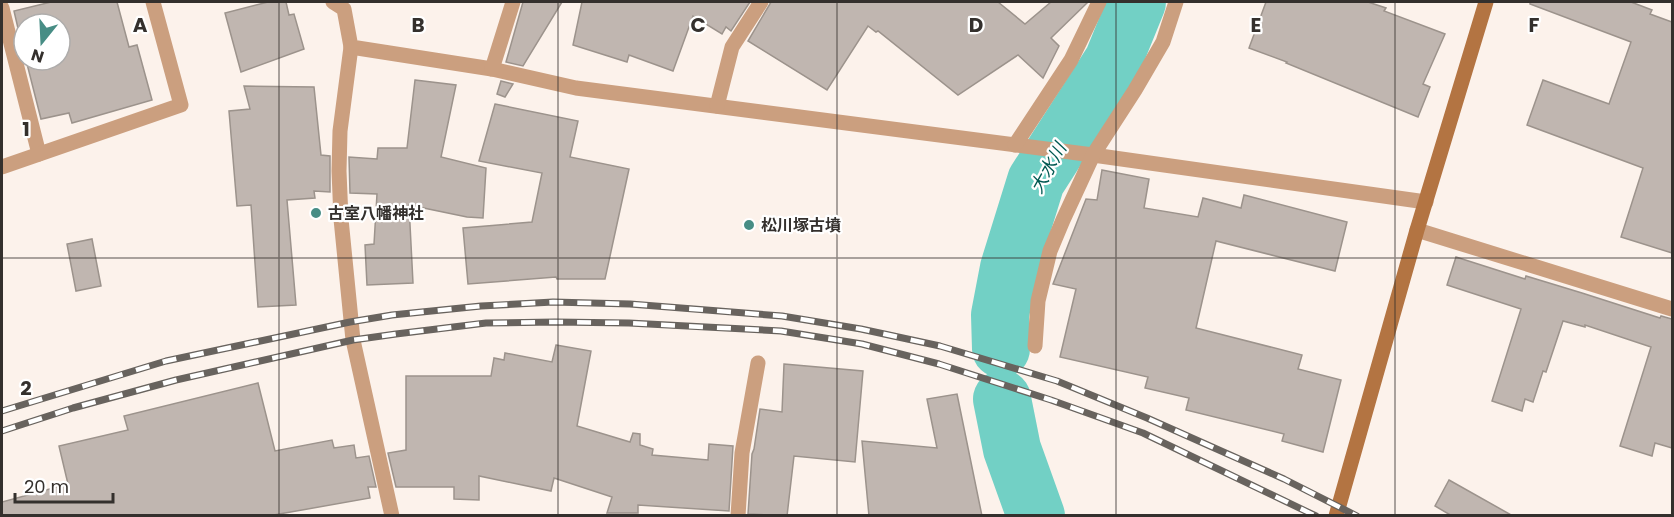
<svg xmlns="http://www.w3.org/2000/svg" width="1674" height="517" font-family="Poppins,'Noto Sans JP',sans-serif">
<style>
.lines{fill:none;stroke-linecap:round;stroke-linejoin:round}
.river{stroke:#72d0c5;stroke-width:58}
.building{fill:#c0b6b0;stroke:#9c938c;stroke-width:1.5}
.street{stroke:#cb9f7f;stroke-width:15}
.secondary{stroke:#b37442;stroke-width:15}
.rail-casing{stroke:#68635e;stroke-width:7}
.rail{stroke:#fff;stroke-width:4.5;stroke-dasharray:14;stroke-linecap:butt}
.grid{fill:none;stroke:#34302d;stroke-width:1.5;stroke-opacity:0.55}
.poi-dot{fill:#478d85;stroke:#fff;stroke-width:2}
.labels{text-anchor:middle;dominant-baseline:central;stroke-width:4.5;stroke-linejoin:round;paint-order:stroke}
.poi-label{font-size:16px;font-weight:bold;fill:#34302d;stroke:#fff;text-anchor:start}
.water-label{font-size:18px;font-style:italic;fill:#005851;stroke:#fff}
.grid-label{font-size:20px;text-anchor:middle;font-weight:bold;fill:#34302d;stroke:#fff;stroke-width:4.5;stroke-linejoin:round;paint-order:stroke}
</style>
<rect width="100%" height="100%" fill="#fcf2eb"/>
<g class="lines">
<g class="river">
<path d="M 1001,349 L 1000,315 L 1009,268 L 1036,181 L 1113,61 L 1137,2"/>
<path d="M 1002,399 L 1012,449 L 1036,516"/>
</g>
</g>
<g class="building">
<path d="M 51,2 L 117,2 L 129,47 L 137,45 L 152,100 L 72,123 L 69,113 L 41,119 L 26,60 L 60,60 L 60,24 L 24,24 L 24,54 L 14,11 Z"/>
<path d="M 268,2 L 286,2 L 289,15 L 294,14 L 304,49 L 241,72 L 225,13 Z"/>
<path d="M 523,2 L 562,2 L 523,66 L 506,62 Z"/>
<path d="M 582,2 L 750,2 L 731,31 L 726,27 L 722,34 L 693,16 L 673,71 L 629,55 L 627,62 L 573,45 Z"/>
<path d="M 771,2 L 998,2 L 1025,24 L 1051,2 L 1088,2 L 1051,38 L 1059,46 L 1043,78 L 1018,55 L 958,95 L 878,31 L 876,32 L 868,26 L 827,90 L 748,41 Z"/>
<path d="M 1266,2 L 1368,2 L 1386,8 L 1384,11 L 1445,34 L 1423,84 L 1430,87 L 1418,117 L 1286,63 L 1287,62 L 1249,48 Z"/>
<path d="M 1530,2 L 1631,2 L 1652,10 L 1650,14 L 1672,22 L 1672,253 L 1621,237 L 1643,168 L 1527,125 L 1543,80 L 1609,104 L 1631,42 L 1530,4 Z"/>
<path d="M 415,80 L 456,85 L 441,157 L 486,168 L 483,218 L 467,217 L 409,205 L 413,283 L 367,285 L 365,245 L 374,244 L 377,194 L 350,193 L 349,157 L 377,159 L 378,148 L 407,148 Z"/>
<path d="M 501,81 L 513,84 L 505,97 L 497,94 Z"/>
<path d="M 244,86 L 314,87 L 321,155 L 330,156 L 330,192 L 314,191 L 315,198 L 287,200 L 296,305 L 258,307 L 251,205 L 237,206 L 229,111 L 250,109 Z"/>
<path d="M 495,104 L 578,121 L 570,157 L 629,169 L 605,279 L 557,279 L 556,277 L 468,284 L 463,228 L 532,222 L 542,173 L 479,161 Z"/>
<path d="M 1102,170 L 1149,179 L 1144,208 L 1198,217 L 1203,198 L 1241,208 L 1244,195 L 1347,222 L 1335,271 L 1216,241 L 1196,328 L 1302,355 L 1298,369 L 1341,380 L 1323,452 L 1282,441 L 1284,434 L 1186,410 L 1189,398 L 1145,388 L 1148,377 L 1060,357 L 1076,289 L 1053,284 L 1086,199 L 1097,200 Z"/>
<path d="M 92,239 L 101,286 L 76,291 L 67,244 Z"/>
<path d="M 1456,257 L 1525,279 L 1526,276 L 1582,293 L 1660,318 L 1661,316 L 1672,319 L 1672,448 L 1655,443 L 1652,456 L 1620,446 L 1651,347 L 1585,325 L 1585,327 L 1563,321 L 1546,372 L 1543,371 L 1533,402 L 1525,399 L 1522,411 L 1492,401 L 1521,309 L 1447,285 Z"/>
<path d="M 556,345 L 591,351 L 577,426 L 630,442 L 633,433 L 640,434 L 640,445 L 653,449 L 652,455 L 708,460 L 709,444 L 733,446 L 729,511 L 638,505 L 638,513 L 607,513 L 612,497 L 554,478 L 551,491 L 479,476 L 479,500 L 454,499 L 454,487 L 396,487 L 388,453 L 406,450 L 406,376 L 491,376 L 494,358 L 504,360 L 505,353 L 552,362 Z"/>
<path d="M 784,364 L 863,371 L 855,462 L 794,456 L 787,516 L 748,514 L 752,454 L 754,449 L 760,409 L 782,412 Z"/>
<path d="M 258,383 L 275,451 L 332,440 L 334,448 L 354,445 L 356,458 L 369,456 L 376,487 L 368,487 L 370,498 L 268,516 L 2,516 L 2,502 L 68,484 L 59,446 L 128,430 L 124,416 Z"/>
<path d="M 957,394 L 982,516 L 869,516 L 862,441 L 937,448 L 927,399 Z"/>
<path d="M 1449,480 L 1513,516 L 1452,516 L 1435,506 Z"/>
</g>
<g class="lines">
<g class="street">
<path d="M 333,2 L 344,9 L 351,47 L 492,69 L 576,88 L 1093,155 L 1426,202"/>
<path d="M 2,8 L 39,154"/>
<path d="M 351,47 L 340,131 L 339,171 L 341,219 L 353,340 L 392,516"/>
<path d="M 492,69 L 513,2"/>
<path d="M 717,106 L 732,47 L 761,2"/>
<path d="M 1015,145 L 1071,60 L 1099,2"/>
<path d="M 2,167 L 181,105 L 153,2"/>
<path d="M 1417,230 L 1672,309"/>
<path d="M 1035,346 L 1038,301 L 1050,251 L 1063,220 L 1093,155 L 1135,90 L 1163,42 L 1176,2"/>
<path d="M 738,516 L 742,453 L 758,363"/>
</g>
<path class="secondary" d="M 1336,516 L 1417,230 L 1486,2"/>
<defs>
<g id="rail">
<path d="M 2,411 L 166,361 L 350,322 L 392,315 L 481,306 L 553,302 L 630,304 L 782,316 L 861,329 L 940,346 L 1057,381 L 1147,418 L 1284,479 L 1357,516"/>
<path d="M 2,431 L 73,408 L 176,380 L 353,340 L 396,334 L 486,323 L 555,322 L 629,323 L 781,331 L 862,344 L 939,364 L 1051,400 L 1143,433 L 1316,516"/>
</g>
</defs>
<use href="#rail" class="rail-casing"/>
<use href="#rail" class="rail"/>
</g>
<path class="grid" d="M 279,2 L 279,516M 558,2 L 558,516M 837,2 L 837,516M 1116,2 L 1116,516M 1395,2 L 1395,516M 2,258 L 1672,258"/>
<g class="poi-dot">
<circle cx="316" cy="213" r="6"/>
<circle cx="749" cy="225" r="6"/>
</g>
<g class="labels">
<g class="poi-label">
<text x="328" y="213">古室八幡神社</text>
<text x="761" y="225">松川塚古墳</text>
</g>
<g class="water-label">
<text transform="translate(1048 168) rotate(-61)">大水川</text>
</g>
</g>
<g class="grid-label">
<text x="140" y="32">A</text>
<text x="418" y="32">B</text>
<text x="698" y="32">C</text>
<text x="976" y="32">D</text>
<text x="1256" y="32">E</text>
<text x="1534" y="32">F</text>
<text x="26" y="136">1</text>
<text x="26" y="395">2</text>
</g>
<rect width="1674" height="517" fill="none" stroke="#34302d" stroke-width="6"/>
<g transform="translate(42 42) rotate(198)"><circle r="28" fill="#ffffff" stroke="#aeacab" stroke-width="1.5"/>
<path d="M0-4.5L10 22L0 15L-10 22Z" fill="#478d85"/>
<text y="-9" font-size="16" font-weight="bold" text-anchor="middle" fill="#34302d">N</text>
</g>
<path d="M15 493v9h98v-9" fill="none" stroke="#34302d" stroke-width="3"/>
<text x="24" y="493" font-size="18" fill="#34302d" stroke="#ffffff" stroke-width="4.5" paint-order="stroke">20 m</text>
</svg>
